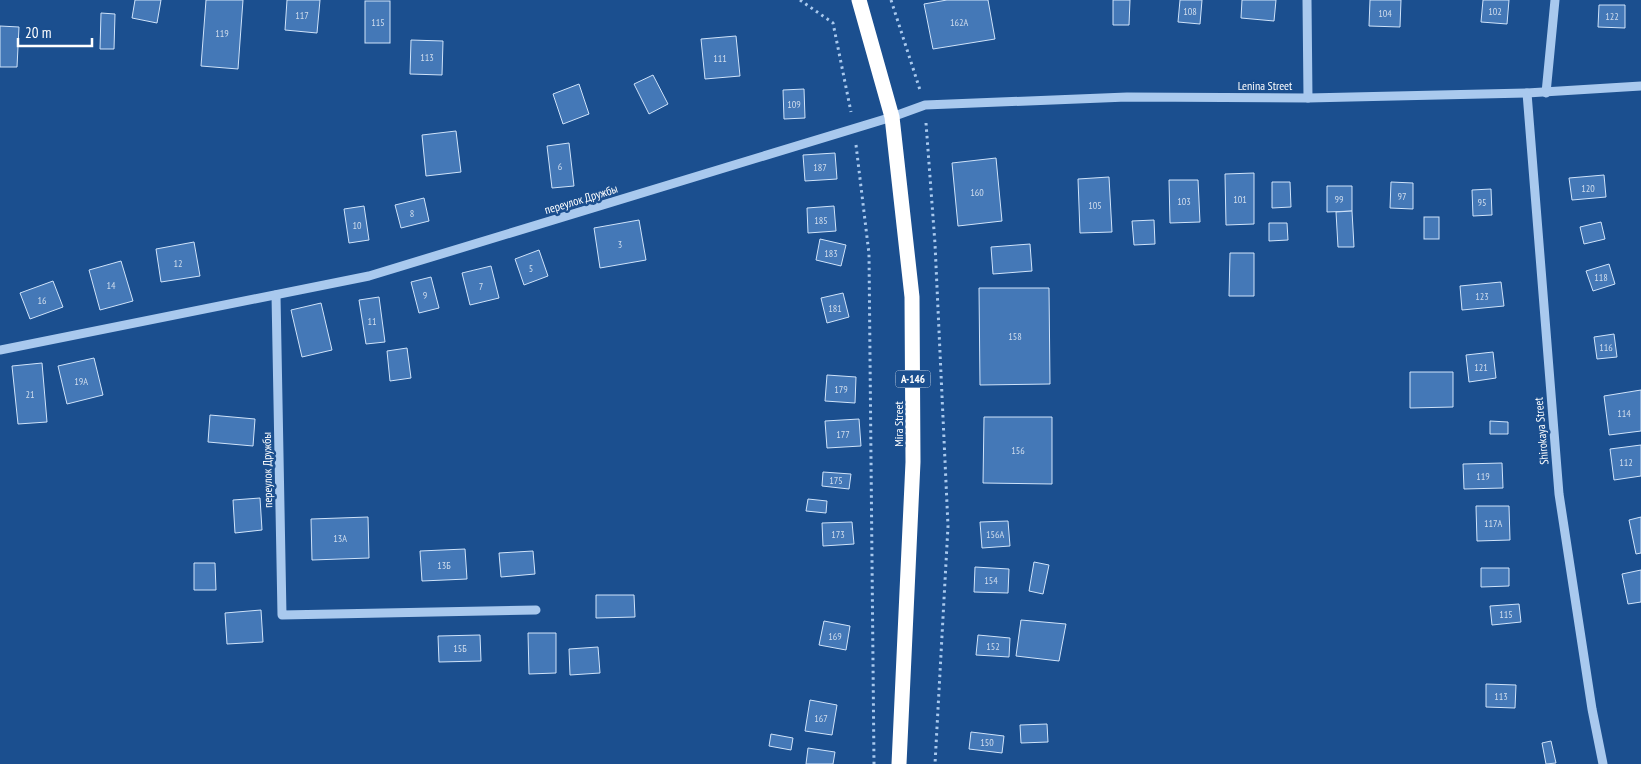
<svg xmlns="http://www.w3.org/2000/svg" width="1641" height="764" font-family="'PT Sans Narrow',sans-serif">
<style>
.building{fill:#4478b7;stroke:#cfe3fa}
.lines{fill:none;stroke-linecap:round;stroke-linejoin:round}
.path{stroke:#a9c9ee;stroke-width:3;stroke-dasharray:2.5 4;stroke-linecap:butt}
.minor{stroke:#a9c9ee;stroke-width:9}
.highway{stroke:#fff;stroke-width:15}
.labels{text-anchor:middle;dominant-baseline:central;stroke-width:5;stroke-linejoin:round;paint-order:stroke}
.number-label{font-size:10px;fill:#d0dded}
.shield{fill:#1b4f8f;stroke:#bbcadd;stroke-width:1}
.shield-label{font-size:11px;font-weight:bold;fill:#fff}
.street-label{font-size:12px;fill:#fff;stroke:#1b4f8f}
</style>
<rect width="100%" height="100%" fill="#1b4f8f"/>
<g class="building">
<path d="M 135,0 L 161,0 L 157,23 L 132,18 Z"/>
<path d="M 206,0 L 243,0 L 238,69 L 201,66 Z"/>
<path d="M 287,0 L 320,0 L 317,33 L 285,30 Z"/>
<path d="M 947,0 L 988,0 L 995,39 L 933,49 L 924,4 Z"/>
<path d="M 1113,0 L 1130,0 L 1129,25 L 1113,25 Z"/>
<path d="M 1180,0 L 1202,0 L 1200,24 L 1178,22 Z"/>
<path d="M 1242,0 L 1276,0 L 1274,21 L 1241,18 Z"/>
<path d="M 1370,0 L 1401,0 L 1400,27 L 1369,26 Z"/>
<path d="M 1483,0 L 1509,0 L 1507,24 L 1481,22 Z"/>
<rect x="365" y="1" width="25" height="42"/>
<path d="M 1599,5 L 1625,5 L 1625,28 L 1598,27 Z"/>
<path d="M 101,13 L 115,14 L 114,49 L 100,49 Z"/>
<path d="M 0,26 L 19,27 L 17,67 L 0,67 Z"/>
<path d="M 736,36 L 740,76 L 705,79 L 701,39 Z"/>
<path d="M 411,40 L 443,41 L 442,75 L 410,74 Z"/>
<path d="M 653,75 L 668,104 L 649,114 L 634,84 Z"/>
<path d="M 579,84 L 589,114 L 563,124 L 553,94 Z"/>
<path d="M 804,89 L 805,118 L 784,119 L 783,90 Z"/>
<path d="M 456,131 L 461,172 L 426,176 L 422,135 Z"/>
<path d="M 569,143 L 574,186 L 552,188 L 547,146 Z"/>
<path d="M 835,153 L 837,179 L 805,181 L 803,155 Z"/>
<path d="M 996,158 L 1002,221 L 958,226 L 952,163 Z"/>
<path d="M 1254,173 L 1254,224 L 1226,225 L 1225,174 Z"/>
<path d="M 1604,175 L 1606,197 L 1572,200 L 1569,178 Z"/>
<path d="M 1109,177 L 1112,232 L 1080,233 L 1078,179 Z"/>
<path d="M 1169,180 L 1198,180 L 1200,222 L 1170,223 Z"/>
<path d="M 1272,182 L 1290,182 L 1291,207 L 1272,208 Z"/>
<path d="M 1391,182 L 1413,183 L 1413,209 L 1390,208 Z"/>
<path d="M 1327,186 L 1352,186 L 1352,211 L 1327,212 Z"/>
<path d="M 1491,189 L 1492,215 L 1473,216 L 1472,190 Z"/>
<path d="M 424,198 L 429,221 L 401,228 L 395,205 Z"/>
<path d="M 364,206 L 369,240 L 349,243 L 344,209 Z"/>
<path d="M 834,206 L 836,231 L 808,233 L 807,208 Z"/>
<path d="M 1352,211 L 1354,247 L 1338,247 L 1336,212 Z"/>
<rect x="1424" y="217" width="15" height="22"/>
<path d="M 639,220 L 646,260 L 600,268 L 594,228 Z"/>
<path d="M 1154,220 L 1155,244 L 1134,245 L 1132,221 Z"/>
<path d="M 1601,222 L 1605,239 L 1584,244 L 1580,227 Z"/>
<path d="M 1269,223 L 1287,223 L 1288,240 L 1269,241 Z"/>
<path d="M 820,239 L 846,245 L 841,266 L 816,260 Z"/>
<path d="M 194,242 L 200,276 L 161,282 L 156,249 Z"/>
<path d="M 1030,244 L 1032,271 L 993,274 L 991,247 Z"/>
<path d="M 539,250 L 548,276 L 524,285 L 515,259 Z"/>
<path d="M 1230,253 L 1254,253 L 1254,296 L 1229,296 Z"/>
<path d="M 121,261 L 133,301 L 100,310 L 89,270 Z"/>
<path d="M 1609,264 L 1615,284 L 1593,291 L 1586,271 Z"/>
<path d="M 491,266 L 499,298 L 470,305 L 462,273 Z"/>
<path d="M 431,277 L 439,308 L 419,313 L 411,282 Z"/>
<path d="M 53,281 L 63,307 L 30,319 L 20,293 Z"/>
<path d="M 1501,282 L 1504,306 L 1462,310 L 1460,286 Z"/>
<path d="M 979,288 L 1049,288 L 1050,384 L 980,385 Z"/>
<path d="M 843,293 L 849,317 L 827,323 L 821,298 Z"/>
<path d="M 379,297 L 385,342 L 366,344 L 359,300 Z"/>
<path d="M 321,303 L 332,350 L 302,357 L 291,310 Z"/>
<path d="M 1614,334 L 1617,357 L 1597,359 L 1594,337 Z"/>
<path d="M 407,348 L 411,378 L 390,381 L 387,351 Z"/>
<path d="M 1493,352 L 1496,378 L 1469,382 L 1466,355 Z"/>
<path d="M 94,358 L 103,395 L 67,404 L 58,366 Z"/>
<path d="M 42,363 L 47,422 L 18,424 L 12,366 Z"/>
<path d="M 1410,372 L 1453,372 L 1453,407 L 1410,408 Z"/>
<path d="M 827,375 L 856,377 L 855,403 L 825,401 Z"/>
<path d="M 1641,390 L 1641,431 L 1609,435 L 1604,396 Z"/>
<path d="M 210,415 L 255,419 L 253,446 L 208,442 Z"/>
<path d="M 984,417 L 1052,417 L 1052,484 L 983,483 Z"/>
<path d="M 859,419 L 861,446 L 827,448 L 825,421 Z"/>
<path d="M 1490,421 L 1508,422 L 1508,434 L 1490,434 Z"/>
<path d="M 1641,445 L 1641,476 L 1614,480 L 1610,449 Z"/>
<path d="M 1502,463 L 1503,488 L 1464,489 L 1463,464 Z"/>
<path d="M 823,472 L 851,474 L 849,489 L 822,486 Z"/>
<path d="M 260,498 L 262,530 L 235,533 L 233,500 Z"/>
<path d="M 808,499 L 827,501 L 826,513 L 806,511 Z"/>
<path d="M 1476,506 L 1509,506 L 1510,540 L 1477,541 Z"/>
<path d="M 368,517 L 369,558 L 312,560 L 311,519 Z"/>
<path d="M 1641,517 L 1641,553 L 1636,554 L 1629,520 Z"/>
<path d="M 1008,521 L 1010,546 L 982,548 L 980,522 Z"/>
<path d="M 852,522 L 854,544 L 823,546 L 822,523 Z"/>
<path d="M 465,549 L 467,579 L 422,581 L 420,551 Z"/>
<path d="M 533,551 L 535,574 L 501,577 L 499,553 Z"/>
<path d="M 1034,562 L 1049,565 L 1043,594 L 1029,591 Z"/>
<path d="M 194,563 L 215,563 L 216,590 L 194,590 Z"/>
<path d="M 975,567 L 1009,569 L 1008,593 L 974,592 Z"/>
<path d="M 1481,568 L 1509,568 L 1509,586 L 1481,587 Z"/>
<path d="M 1641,570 L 1641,602 L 1628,604 L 1622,574 Z"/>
<path d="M 596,595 L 634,595 L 635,617 L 596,618 Z"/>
<path d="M 1519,604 L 1521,622 L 1492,625 L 1490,606 Z"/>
<path d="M 261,610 L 263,642 L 227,644 L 225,613 Z"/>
<path d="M 1021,620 L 1066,624 L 1059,661 L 1016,656 Z"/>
<path d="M 824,621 L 850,626 L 846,650 L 819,645 Z"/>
<path d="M 528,633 L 556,633 L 556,673 L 529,674 Z"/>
<path d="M 480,635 L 481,661 L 439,662 L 438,636 Z"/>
<path d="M 978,635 L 1010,638 L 1009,657 L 976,655 Z"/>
<path d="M 598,647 L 600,673 L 570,675 L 569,649 Z"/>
<path d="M 1486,684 L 1516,685 L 1515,708 L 1486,707 Z"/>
<path d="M 810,700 L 837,705 L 832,735 L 805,731 Z"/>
<path d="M 1047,724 L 1048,742 L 1021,743 L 1020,725 Z"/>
<path d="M 971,732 L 1004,736 L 1002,753 L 969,749 Z"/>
<path d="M 771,734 L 793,738 L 791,750 L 769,746 Z"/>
<path d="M 1551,741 L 1556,763 L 1546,764 L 1542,743 Z"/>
<path d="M 808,748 L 835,752 L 833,764 L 806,764 Z"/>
</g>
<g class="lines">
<g class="path">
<path d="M 800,0 L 833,23 L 851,112"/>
<path d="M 891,0 L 920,90"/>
<path d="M 926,123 L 935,244 L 948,526 L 935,764"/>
<path d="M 856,145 L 869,254 L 874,764"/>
</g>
<g class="minor">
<path d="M 1307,0 L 1308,98"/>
<path d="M 1527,93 L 1559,494 L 1592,709 L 1603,764"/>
<path d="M 1546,93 L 1555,0"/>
<path d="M 276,295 L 282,615 L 536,610"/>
<path d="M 0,350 L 369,276 L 892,117 L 925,105 L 1127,97 L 1308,98 L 1527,93 L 1641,86"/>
</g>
<path class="highway" d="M 859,0 L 892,117 L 912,297 L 913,462 L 899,764"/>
</g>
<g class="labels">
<g class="number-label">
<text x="1190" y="11">108</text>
<text x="1495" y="11">102</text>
<text x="1385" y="13">104</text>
<text x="302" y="15">117</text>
<text x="1612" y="16">122</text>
<text x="378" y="22">115</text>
<text x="959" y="22">162А</text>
<text x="222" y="33">119</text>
<text x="427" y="57">113</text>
<text x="720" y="58">111</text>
<text x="794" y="104">109</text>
<text x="560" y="166">6</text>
<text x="820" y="167">187</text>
<text x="1588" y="188">120</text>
<text x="977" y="192">160</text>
<text x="1402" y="196">97</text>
<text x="1240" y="199">101</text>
<text x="1339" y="199">99</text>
<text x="1184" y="201">103</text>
<text x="1482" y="202">95</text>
<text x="1095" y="205">105</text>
<text x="412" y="213">8</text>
<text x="821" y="220">185</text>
<text x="357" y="225">10</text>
<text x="620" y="244">3</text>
<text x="831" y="253">183</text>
<text x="178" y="263">12</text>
<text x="531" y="268">5</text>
<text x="1601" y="277">118</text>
<text x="111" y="285">14</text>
<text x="481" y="286">7</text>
<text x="425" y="295">9</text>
<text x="1482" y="296">123</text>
<text x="42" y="300">16</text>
<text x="835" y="308">181</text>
<text x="372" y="321">11</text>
<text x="1015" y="336">158</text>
<text x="1606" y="347">116</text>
<text x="1481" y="367">121</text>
<text x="81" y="381">19А</text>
<text x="841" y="389">179</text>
<text x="30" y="394">21</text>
<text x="1624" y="413">114</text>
<text x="843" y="434">177</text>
<text x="1018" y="450">156</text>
<text x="1626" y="462">112</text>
<text x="1483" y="476">119</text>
<text x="836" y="480">175</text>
<text x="1493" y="523">117А</text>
<text x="838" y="534">173</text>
<text x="995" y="534">156А</text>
<text x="340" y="538">13А</text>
<text x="444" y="565">13Б</text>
<text x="991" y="580">154</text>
<text x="1506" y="614">115</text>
<text x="835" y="636">169</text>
<text x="993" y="646">152</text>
<text x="460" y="648">15Б</text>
<text x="1501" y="696">113</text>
<text x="821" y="718">167</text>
<text x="987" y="742">150</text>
</g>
<rect class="shield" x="895.5" y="370.5" width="35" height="17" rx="4"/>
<g class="shield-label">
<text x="913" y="379">А-146</text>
</g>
<g class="street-label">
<text x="1265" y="85">Lenina Street</text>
<text transform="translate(581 199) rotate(-17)">переулок Дружбы</text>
<text transform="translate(898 424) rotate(-90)">Mira Street</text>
<text transform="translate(1541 431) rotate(-95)">Shirokaya Street</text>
<text transform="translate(267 470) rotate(-91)">переулок Дружбы</text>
</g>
</g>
<path d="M18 38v8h74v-8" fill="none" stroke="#ffffff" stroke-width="2.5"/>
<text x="25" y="38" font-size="15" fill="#ffffff" stroke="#1b4f8f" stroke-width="4" paint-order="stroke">20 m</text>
</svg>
